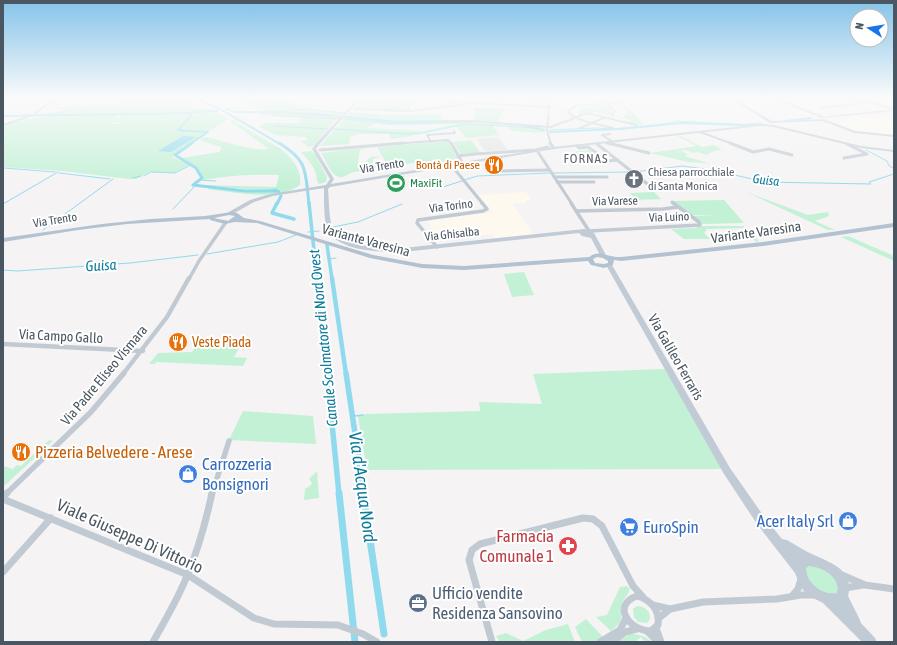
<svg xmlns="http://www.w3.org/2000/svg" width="897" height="645" font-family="'Asap Condensed',sans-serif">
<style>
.commercial{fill:#fdf9ef}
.education{fill:#e6e4e5}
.green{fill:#c3f1d5;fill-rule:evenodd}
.water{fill:#90daee}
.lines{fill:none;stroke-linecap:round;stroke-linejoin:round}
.stream-far1{stroke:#90daee;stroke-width:1}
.stream{stroke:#90daee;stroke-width:1.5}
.canal-far5{stroke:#90daee;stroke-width:2}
.canal-far4{stroke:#90daee;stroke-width:3}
.canal-far3{stroke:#90daee;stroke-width:3.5}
.canal-far2{stroke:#90daee;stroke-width:4.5}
.canal-far1{stroke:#90daee;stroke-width:5.5}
.canal{stroke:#90daee;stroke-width:7}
.street-far5{stroke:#c1cad2;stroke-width:2}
.street-far4{stroke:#c1cad2;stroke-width:3}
.street-far3{stroke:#c1cad2;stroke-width:3.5}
.street-far2{stroke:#c1cad2;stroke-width:4.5}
.street-far1{stroke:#c1cad2;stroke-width:5.5}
.street{stroke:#c1cad2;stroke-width:7}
.secondary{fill:#c1cbd6;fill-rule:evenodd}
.primary{fill:#b3c2d1;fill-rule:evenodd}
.highway{fill:#8ba5c1;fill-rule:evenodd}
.labels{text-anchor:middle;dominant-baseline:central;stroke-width:4;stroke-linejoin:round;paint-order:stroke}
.far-food-label{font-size:12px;fill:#c56008;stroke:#fff;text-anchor:end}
.far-street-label{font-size:12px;fill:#4a5661;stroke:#fff}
.far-worship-label{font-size:12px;fill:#5b616d;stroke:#fff;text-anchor:start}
.far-leisure-label{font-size:12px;fill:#27864d;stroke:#fff;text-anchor:start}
.far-neighbourhood-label{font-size:13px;letter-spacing:1px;fill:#5f6368;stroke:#fff}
.far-water-label{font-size:13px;font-style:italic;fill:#0c7c9b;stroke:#fff}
.street-label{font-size:14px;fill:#4a5661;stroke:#fff}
.food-label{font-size:14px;fill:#c56008;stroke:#fff;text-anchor:start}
.water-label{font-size:15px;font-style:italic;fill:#0c7c9b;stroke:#fff}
.near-food-label{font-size:17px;fill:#c56008;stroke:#fff;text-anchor:start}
.near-shop-label{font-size:17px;fill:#366cbe;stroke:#fff;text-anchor:start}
.near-street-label{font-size:17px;fill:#4a5661;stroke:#fff}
.near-health-label{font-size:17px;fill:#be3a42;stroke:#fff;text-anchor:end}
.near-service-label{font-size:17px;fill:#4e5e75;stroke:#fff;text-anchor:start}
.near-water-label{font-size:18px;font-style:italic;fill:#0c7c9b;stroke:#fff}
</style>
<rect width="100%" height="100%" fill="#f5f3f3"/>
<g class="commercial">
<path d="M 551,97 L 579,97 L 580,104 L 550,103 Z"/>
<path d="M 876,115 L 894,117 L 894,135 L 855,131 L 839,126 L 836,123 L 846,122 L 848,121 L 847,118 L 854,117 L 879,118 Z"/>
<path d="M 524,192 L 527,193 L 531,200 L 526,200 L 527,203 L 512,204 L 534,234 L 495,238 L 492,234 L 447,239 L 437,237 L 427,222 L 433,220 L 493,212 L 479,195 Z"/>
</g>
<path class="education" d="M 499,137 L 507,150 L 488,151 L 487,150 L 484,150 L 477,139 Z"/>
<g class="green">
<path d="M 182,97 L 191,100 L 195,108 L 207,107 L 213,110 L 213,113 L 217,113 L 229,119 L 209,131 L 181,129 L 193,115 L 193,112 L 35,114 L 51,113 L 70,109 L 40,110 L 73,106 L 81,98 L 82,98 L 77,106 L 179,98 Z"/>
<path d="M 247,97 L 283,98 L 281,100 L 295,103 L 297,109 L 309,109 L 344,113 L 340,117 L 316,115 L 314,116 L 337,118 L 313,146 L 308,147 L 301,141 L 307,140 L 305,137 L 275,135 L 259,127 L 265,123 L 299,123 L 303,118 L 262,116 L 261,114 L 266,112 L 252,106 L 254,104 L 253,103 L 238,101 Z"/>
<path d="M 363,97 L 414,97 L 406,110 L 356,108 Z"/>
<path d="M 619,103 C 627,106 639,117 643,124 L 638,125 L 628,122 L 631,120 L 595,112 L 579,115 L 578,113 L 579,111 L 585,108 L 608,105 L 614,111 L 612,115 L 623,117 L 627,114 L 627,111 L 620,106 L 613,105 Z"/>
<path d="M 475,108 L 503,109 L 498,122 L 474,120 Z"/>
<path d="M 188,113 L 190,114 L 189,116 L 177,130 L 207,132 L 172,157 L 190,165 L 174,173 L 150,172 L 136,179 L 129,179 L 63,171 L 3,167 L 3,126 C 38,113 77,115 114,115 L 117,116 L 111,124 L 120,124 L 120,123 L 113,122 L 116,118 L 120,118 L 119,116 L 125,114 Z"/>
<path d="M 349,114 L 381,117 L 383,115 L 441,114 L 441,121 L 470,121 L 545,127 L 545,133 L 511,131 L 506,126 L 493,125 L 499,135 L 466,138 L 456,126 L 407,137 L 391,139 L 389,134 L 360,134 L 350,137 L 349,144 L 320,146 L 337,127 L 346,127 L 338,126 ZM 376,123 L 388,125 L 455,124 L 423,131 L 367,128 Z"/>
<path d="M 232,120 L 281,149 C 292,159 302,168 300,185 C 276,202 235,192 208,189 L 210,187 L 244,191 L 273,192 L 274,190 L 246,189 L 202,185 L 276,187 L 279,175 C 253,174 229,175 204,180 L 197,168 L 181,158 L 220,152 L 221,147 L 200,140 L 204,137 C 227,141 246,151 269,149 L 230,121 Z"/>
<path d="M 677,136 L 681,136 L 702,147 L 714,145 L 722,150 L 714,151 L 706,155 L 698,152 L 693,153 L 686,150 L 674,152 L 681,151 L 688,154 L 685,156 L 708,163 L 688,162 L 650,153 L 697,146 Z"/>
<path d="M 471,140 L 480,152 L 460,154 L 453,142 Z"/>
<path d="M 448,141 L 458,160 C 449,160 425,166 418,162 C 397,166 375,169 354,172 C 347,173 344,180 337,176 C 330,173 325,159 321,153 L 352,149 ZM 377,147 L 387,164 L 373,165 L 373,159 L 381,157 L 372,156 L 365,162 L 363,167 L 358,167 L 359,154 L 361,149 Z"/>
<path d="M 589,150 L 605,160 L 589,160 L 572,157 L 575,156 L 572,154 L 575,154 L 573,152 Z"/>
<path d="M 311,151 L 315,154 L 327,177 L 326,182 L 319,184 C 316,180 317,176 315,171 C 312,164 306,157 301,152 Z"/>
<path d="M 654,192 L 661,199 L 636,200 L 630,193 Z"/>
<path d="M 746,192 L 808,215 L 828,212 L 829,216 L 815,221 L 835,230 L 828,230 Z"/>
<path d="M 724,200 L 744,223 L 702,224 L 692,216 L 717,215 L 690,215 L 671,201 Z"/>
<path d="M 701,226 L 743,226 L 759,241 L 756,242 L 743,228 L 707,229 L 704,233 L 710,239 L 684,239 L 671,229 L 697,228 L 696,227 Z"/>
<path d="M 848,236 L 894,256 L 894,261 L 841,237 Z"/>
<path d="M 524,272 L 534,295 L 512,297 L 504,274 Z"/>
<path d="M 206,339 L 250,342 L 248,346 L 239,348 L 234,357 L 247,358 L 243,366 L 156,362 L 155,364 L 149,364 L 158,353 L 192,352 L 200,340 L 205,341 Z"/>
<path d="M 662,369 L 668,369 L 726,469 L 367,470 L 358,416 L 366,414 L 480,411 L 479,402 L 542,404 L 533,374 Z"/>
<path d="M 243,411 L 313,416 L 316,444 L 229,440 Z"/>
<path d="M 49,440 L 53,441 L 3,487 L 3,466 L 13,469 L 17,465 L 21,466 Z"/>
<path d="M 317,471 L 319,498 L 304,500 L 305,489 L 310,486 L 312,483 L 309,479 Z"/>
<path d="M 816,564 L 837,580 L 838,593 L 831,596 L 813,589 L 804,568 L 807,565 Z"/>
<path d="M 627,586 L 628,588 L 630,588 C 629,594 625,597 622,603 C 617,617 629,617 611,631 L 596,617 L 607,615 L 620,587 Z"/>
<path d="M 637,606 C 645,606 650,611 650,619 L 647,623 L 638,622 L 634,617 L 633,609 Z"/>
<path d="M 586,619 L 603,637 L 594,642 L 582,642 L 575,627 Z"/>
<path d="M 568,624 L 575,642 L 500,642 L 496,636 L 506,633 L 523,641 L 546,630 Z"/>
<path d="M 629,634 C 639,634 645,636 652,642 L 645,642 L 641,637 L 635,642 L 617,642 Z"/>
</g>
<path class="water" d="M 183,136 L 196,137 L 171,152 L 158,151 Z"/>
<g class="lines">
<g class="stream-far1">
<path d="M 255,97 L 245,101 L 279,101 L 297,107 L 294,110 L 309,109 L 343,113"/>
<path d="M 474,110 L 506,110"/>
<path d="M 349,113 L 381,116"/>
<path d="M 23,115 L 32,115"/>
<path d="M 35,115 L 61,113 L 75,106"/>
<path d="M 272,115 L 338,119"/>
<path d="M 343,119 L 397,124 L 470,122"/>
<path d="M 275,126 L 328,129"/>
<path d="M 179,129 L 184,130"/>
<path d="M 334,129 L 407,134 L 423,133 L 466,124 L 538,128"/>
<path d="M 549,130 L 595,128 L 613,129 L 665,124 L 677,121 L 747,125"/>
<path d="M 866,150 L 887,161 L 889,166 L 894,168"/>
<path d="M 4,168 L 55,172"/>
<path d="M 634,172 L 682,166 L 713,170 L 765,182 L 871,184 L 869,182 L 894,174"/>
<path d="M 59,173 L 110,179"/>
<path d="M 553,173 L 629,172"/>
<path d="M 144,176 L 151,172 L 175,173 L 191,165"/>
<path d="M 133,178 L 141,176"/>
<path d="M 200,180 L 216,181"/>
<path d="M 443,187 L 477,176 L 550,173"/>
<path d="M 268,191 L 276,189"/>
<path d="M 271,191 L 275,192"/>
<path d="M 3,204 L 58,172"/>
<path d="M 173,209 L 194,187"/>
<path d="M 333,227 L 358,222 L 402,204"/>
<path d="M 323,229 L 325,228"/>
<path d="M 43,230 L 113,179"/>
<path d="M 308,232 L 319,231"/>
<path d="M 207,254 L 278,242 L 296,235"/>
<path d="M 330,259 L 336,258"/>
<path d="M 3,270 L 17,271 L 130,263 L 198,255"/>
</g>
<path class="stream" d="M 355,416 L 363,415"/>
<g class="canal-far5">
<path d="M 193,97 L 220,109 L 280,144"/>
<path d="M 227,109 L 235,112 L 287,112"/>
<path d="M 189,112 L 217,111"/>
<path d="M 294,113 L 329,115"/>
<path d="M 3,116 L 190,113 L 191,116 L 178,130 L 208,132 L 190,144"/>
<path d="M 345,117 L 398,122 L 447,121"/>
<path d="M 785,121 L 811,118"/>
<path d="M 743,125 L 761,124"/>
<path d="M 526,126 L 544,130"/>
<path d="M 550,132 L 620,129 L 682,123 L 743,125"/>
</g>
<g class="canal-far4">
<path d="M 192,143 L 175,155 L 196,168 L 202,178 L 193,185 L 245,191 L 278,191 L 279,193"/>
<path d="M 279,143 C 309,161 305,172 309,204"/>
<path d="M 277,204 L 281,196"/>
</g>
<g class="canal-far3">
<path d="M 277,203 L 272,213 L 294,219"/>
<path d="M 309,203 L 317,279"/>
<path d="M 327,245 L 332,279"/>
</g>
<g class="canal-far2">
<path d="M 317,278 L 327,374"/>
<path d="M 332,278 L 346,374"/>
</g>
<g class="canal-far1">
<path d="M 327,373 L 339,494"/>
<path d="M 346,373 L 364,494"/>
</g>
<g class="canal">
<path d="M 339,493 L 355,642"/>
<path d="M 363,493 L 384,634"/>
</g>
<g class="street-far5">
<path d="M 447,97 L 453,103 L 457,104"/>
<path d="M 483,97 L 542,100 L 545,97"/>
<path d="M 550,97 L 547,131 L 551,144"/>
<path d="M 602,97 L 603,104"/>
<path d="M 772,97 L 822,117"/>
<path d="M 800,97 L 858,99"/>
<path d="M 634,98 L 643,97"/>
<path d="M 856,98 L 894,109"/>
<path d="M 610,104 L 609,106 L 615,111 L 612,115"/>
<path d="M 822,108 L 874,102"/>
<path d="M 355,109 L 410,111 L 473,103 L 549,107"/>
<path d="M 407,111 L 415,97"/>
<path d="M 261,113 L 288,113 L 341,117"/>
<path d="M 823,120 L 855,132 L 894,136"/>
<path d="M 442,121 L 472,121 L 551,127 L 587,113 L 636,125"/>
<path d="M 3,125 L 33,115 L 54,99 L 80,97 L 135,97"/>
<path d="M 580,128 L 604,118"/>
<path d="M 613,128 C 602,125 573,121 568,111 L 577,105 L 611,104 L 627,98"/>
<path d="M 700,132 L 733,144"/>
<path d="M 610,134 L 602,135 L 613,142"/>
<path d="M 431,142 L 427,135 L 455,133 L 454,131"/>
<path d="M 606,143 L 612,144"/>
<path d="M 391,144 L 448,140 L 452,144"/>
</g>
<g class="street-far4">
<path d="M 451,143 L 463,164"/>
<path d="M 550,143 L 553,147"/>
<path d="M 608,143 L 649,153"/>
<path d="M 730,143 L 753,152 L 769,149 L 792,155"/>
<path d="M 597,144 L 650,186"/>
<path d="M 577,146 L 579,148 L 588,147 L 608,161 L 618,160"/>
<path d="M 320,150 L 404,143"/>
<path d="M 538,152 L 572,204"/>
<path d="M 474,154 L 536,150 L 548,147"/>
<path d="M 458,156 L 474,154"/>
<path d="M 844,158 L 867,154 L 847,144"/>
<path d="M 452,166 L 483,204"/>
<path d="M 502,171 L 549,170"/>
<path d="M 554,177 L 607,177"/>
<path d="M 557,182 L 594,182"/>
<path d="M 672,202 L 675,204"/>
</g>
<g class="street-far3">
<path d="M 571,203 L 589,231"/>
<path d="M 576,211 L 663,209 L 678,207"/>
<path d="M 589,231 L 700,225 L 699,222 L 673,203"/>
<path d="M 437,247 L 417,223 L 418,220 L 483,211 L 487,209 L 482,203"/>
<path d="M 189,279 L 199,261 L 226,222"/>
</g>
<g class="street-far2">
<path d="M 3,344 L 143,351"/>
<path d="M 123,374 L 167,317 L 189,278"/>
</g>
<g class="street-far1">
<path d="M 6,494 L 91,412 L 124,373"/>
<path d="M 212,494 L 229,441"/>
</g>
<g class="street">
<path d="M 3,497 L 7,493"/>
<path d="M 3,499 L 188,575 L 254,618 L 274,624 L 338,625 L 363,634 L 377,642"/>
<path d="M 3,572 L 51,518"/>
<path d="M 842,575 L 865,585 L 894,589"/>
<path d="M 845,588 L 863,585"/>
<path d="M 637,596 C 651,600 660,610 658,625 L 651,631 C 629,631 611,605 637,596 Z"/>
<path d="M 792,596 L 798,589 L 801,579"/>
<path d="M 653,605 L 670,609"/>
<path d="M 659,618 L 670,609 L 703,602 L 777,599 L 801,595 L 814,595"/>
<path d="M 656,628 L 661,642"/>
<path d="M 648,632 L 658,642"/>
<path d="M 153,642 C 165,620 178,599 187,576 C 198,550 206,521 212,493"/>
<path d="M 492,642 L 469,560 L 472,550 L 480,544 L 583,518 L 593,519 L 602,526 L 633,586 L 643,597"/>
<path d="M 600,642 L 620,630 L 626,618"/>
<path d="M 612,642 L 625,632 L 637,629"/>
</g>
<g class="secondary">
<path d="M 359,97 L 362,97 L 319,145 L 316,149 L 334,179 L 331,184 L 554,147 L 761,124 L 774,125 L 861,146 L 894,150 L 894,152 L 861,148 L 773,127 L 761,126 L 554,149 L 330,187 L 328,189 C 329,200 329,217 332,227 C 338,248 386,248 403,248 L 584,229 L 592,231 L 594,233 L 606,255 L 603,257 L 600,255 L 591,238 L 582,236 L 579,233 L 403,252 C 381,252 338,252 327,229 C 324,221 324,198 324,189 L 324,188 L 273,196 L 254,202 L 231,215 L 227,215 L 227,213 L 250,200 L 270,194 L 326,185 L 330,179 L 312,149 L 316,143 Z"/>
<path d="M 727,97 L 731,97 L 772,121 L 822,119 L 824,120 L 822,121 L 770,123 Z"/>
<path d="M 894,109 L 894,111 L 823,118 L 821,117 Z"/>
<path d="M 609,263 L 612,265 L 730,468 L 765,518 L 782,539 L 787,540 C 796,545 805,551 814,555 C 832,563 855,571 848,596 L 859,618 L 861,623 L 875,638 L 877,642 L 862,642 L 823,603 L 809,596 L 803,590 L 799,583 L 795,573 L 757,524 L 724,474 L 606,265 ZM 809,566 C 822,567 841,577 837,593 C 823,596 806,583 806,568 Z"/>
</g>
<path class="primary" d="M 232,212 L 237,213 L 244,218 L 260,221 L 373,255 L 422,264 L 464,266 L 589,257 C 598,251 601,254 611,256 C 614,257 618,257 621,257 L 763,242 L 894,223 L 894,227 L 763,246 L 621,261 L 614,260 L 613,265 L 604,268 L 591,265 L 588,261 L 464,270 L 422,268 L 370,258 L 257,223 L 235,222 L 225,224 L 210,220 L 210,219 L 127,224 L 78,230 L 3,242 L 3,238 L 102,224 L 151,219 L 205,216 ZM 229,215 L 235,216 L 228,221 L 214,218 ZM 597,257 L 603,258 L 608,261 L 608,263 L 604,264 L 595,263 L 593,259 Z"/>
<path class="highway" d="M 890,97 L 894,97 L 894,98 L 891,98 Z"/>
</g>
<linearGradient id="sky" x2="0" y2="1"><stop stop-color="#85c3ea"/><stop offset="0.52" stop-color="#fafafa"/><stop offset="1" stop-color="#fafafa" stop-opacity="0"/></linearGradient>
<rect width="897" height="187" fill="url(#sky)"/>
<defs>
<symbol id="restaurant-disc" viewBox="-11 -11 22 22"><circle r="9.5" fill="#e8710a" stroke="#fff"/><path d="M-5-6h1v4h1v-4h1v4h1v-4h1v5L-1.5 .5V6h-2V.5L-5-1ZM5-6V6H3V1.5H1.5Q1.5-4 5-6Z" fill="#fff"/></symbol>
<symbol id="church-disc" viewBox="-11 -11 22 22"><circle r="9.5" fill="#6b7280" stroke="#fff"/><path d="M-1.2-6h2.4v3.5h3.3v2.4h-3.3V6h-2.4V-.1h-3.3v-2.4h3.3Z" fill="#fff"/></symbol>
<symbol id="stadium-disc" viewBox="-11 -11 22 22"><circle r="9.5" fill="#2e9e5b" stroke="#fff"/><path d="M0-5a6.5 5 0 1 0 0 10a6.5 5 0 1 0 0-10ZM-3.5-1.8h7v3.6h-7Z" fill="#fff"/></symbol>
<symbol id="shop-disc" viewBox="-11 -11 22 22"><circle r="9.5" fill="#3f7fe0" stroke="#fff"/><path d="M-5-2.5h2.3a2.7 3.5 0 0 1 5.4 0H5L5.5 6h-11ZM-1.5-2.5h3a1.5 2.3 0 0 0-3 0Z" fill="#fff"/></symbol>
<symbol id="supermarket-disc" viewBox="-11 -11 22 22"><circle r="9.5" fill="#3f7fe0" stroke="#fff"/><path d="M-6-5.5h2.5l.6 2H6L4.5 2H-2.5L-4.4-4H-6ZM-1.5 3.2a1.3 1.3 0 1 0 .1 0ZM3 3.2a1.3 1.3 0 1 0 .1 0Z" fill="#fff"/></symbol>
<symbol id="pharmacy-disc" viewBox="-11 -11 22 22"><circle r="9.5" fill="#e0444e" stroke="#fff"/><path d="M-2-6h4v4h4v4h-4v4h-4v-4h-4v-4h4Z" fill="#fff"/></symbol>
<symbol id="office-disc" viewBox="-11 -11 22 22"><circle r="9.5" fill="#5c6f8a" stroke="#fff"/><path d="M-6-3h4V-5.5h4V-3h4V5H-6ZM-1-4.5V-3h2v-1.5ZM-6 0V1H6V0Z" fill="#fff"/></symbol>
</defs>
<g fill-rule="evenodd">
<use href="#restaurant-disc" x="483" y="154" width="22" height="22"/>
<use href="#church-disc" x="623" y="168" width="22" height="22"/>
<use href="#stadium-disc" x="385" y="172" width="22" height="22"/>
<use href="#restaurant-disc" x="167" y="331" width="22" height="22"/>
<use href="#restaurant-disc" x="10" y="441" width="22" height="22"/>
<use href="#shop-disc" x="177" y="463" width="22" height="22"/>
<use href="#shop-disc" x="837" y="510" width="22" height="22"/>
<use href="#supermarket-disc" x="618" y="516" width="22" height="22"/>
<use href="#pharmacy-disc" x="557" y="535" width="22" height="22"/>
<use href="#office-disc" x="407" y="592" width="22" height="22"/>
</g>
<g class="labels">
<g class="far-food-label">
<text x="480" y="165">Bontà di Paese</text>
</g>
<g class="far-street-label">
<text transform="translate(382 166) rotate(-9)">Via Trento</text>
<text transform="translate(615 201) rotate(-1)">Via Varese</text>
<text transform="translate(451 206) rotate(-7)">Via Torino</text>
<text transform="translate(669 217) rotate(-2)">Via Luino</text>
<text transform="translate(55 220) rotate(-9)">Via Trento</text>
<text transform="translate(452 234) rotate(-6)">Via Ghisalba</text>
</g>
<g class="far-worship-label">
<text x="648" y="172">Chiesa parrocchiale<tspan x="648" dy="14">di Santa Monica</tspan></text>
</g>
<g class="far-leisure-label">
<text x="410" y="183">MaxiFit</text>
</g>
<g class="far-neighbourhood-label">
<text x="586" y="158">FORNAS</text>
</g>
<g class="far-water-label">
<text transform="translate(766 180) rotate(7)">Guisa</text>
</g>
<g class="street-label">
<text transform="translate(756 232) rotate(-8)">Variante Varesina</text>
<text transform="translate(366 240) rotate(15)">Variante Varesina</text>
<text transform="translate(61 336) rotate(3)">Via Campo Gallo</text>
<text transform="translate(676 357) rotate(60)">Via Galileo Ferraris</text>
<text transform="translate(104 375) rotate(-50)">Via Padre Eliseo Vismara</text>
</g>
<g class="food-label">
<text x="192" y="342">Veste Piada</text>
</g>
<g class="water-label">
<text transform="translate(101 265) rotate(-3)">Guisa</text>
<text transform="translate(323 338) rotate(-96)">Canale Scolmatore di Nord Ovest</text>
</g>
<g class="near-food-label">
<text x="35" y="452">Pizzeria Belvedere - Arese</text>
</g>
<g class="near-shop-label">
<text x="202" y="464">Carrozzeria<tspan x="202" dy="20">Bonsignori</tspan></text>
<text x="834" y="521" text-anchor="end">Acer Italy Srl</text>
<text x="643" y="527">EuroSpin</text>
</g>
<g class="near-street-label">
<text transform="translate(130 536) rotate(24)">Viale Giuseppe Di Vittorio</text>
</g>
<g class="near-health-label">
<text x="554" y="536">Farmacia<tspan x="554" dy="20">Comunale 1</tspan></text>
</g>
<g class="near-service-label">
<text x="432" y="593">Ufficio vendite<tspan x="432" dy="20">Residenza Sansovino</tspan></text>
</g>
<g class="near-water-label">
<text transform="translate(363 487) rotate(82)">Via d'Acqua Nord</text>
</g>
</g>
<rect width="897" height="645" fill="none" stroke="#4a5661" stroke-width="8"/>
<g transform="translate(869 28) rotate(282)"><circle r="19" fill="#ffffff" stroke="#b7bbc0"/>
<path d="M0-3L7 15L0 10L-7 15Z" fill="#1a73e8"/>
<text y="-6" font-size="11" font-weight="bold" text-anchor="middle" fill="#4a5661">N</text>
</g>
</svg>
